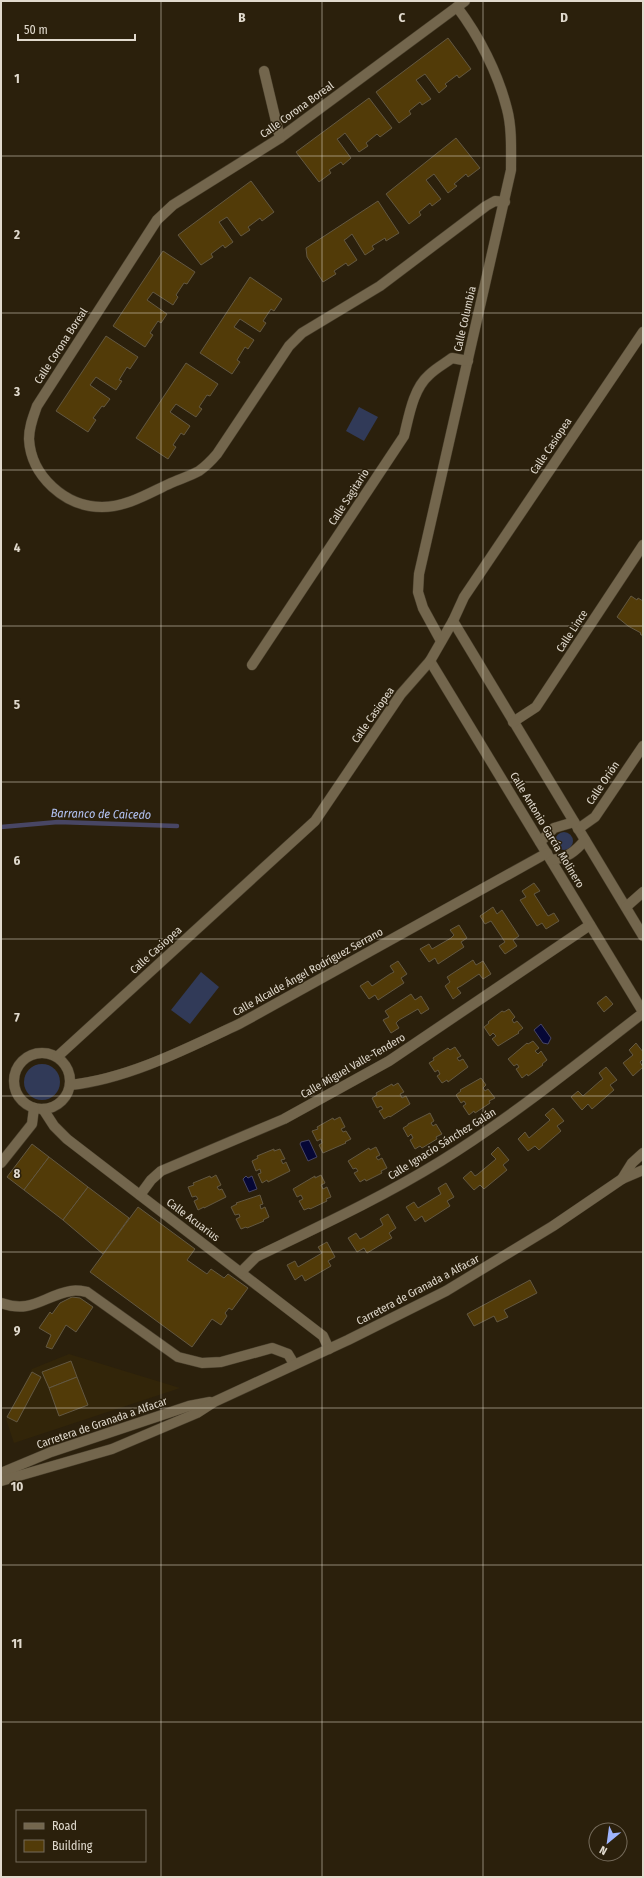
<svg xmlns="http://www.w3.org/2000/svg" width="644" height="1878" font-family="'Fira Sans Condensed',sans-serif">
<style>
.built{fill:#322509}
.green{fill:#313a58}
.water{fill:#060736;stroke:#484664}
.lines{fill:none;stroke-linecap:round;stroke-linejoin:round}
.stream{stroke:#484664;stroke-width:4.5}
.building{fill:#523b08;stroke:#635842}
.minor-casing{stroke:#483e2b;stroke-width:11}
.minor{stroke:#73664d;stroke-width:10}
.grid{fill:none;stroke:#e1dace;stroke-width:1;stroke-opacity:0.55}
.labels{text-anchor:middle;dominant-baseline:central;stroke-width:3;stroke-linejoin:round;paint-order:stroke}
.street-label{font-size:11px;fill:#e1dace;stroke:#2b200c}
.water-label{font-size:12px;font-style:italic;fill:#b2c2f3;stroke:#2b200c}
.grid-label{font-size:13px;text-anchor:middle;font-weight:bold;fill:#e1dace;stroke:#2b200c;stroke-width:3;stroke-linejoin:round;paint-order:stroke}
</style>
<rect width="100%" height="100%" fill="#2b200c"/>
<path class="built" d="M 69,1354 L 180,1388 L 14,1443 L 6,1419 L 32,1369 Z"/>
<g class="green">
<path d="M 359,407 L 378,417 L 364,441 L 346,431 Z"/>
<circle cx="564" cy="841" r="9"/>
<path d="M 201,972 L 219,987 L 190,1024 L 171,1010 Z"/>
<circle cx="42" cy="1082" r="18"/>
</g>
<g class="water">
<path d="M 541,1024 L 551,1038 L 548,1044 L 543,1043 L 534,1030 Z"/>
<path d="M 309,1140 L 317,1157 L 308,1161 L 300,1144 L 301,1142 Z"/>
<path d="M 246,1176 L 248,1178 L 252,1176 L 257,1189 L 249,1192 L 243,1179 Z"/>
</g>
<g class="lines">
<path class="stream" d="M 1,827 L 58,822 L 177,826"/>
</g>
<g class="building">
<path d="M 448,38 L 471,69 L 459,78 L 457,75 L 445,84 L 447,86 L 439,93 L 425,74 L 416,80 L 431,99 L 422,105 L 420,102 L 409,111 L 411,114 L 399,123 L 376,92 Z"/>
<path d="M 369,98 L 392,128 L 380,137 L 377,134 L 366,143 L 368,146 L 359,152 L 345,133 L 339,138 L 337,139 L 351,158 L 343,165 L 341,162 L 329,170 L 331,173 L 319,182 L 296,152 Z"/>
<path d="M 456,138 L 480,168 L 468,177 L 466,174 L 454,184 L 457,186 L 448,193 L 434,174 L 426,180 L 441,199 L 432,206 L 430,203 L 419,212 L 421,215 L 409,224 L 386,194 Z"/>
<path d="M 251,181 L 274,212 L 262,221 L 260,218 L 248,227 L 250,230 L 241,236 L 227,217 L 219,222 L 233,242 L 225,248 L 223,245 L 211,254 L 213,257 L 201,265 L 178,235 Z"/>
<path d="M 378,201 L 399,233 L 386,241 L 385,238 L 372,246 L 374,249 L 365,255 L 352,234 L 346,239 L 344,240 L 357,260 L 348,266 L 346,263 L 334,271 L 336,274 L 323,282 L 307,257 L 306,248 Z"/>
<path d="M 163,251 L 195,272 L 187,284 L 184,283 L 176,295 L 178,297 L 173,305 L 153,292 L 147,300 L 167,314 L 161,323 L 158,321 L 150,333 L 153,335 L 145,347 L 113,326 Z"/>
<path d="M 250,277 L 282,299 L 274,311 L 271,309 L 263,321 L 266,323 L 260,332 L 240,319 L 234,327 L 254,340 L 248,349 L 245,347 L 237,360 L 240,362 L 232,374 L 200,353 Z"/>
<path d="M 106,336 L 138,357 L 130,369 L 127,367 L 119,380 L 122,381 L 116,390 L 96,377 L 90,385 L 110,399 L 104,407 L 102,406 L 93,418 L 96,420 L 88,432 L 56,411 Z"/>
<path d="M 186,363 L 218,384 L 210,396 L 207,395 L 199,407 L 202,409 L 196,417 L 176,404 L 170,412 L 190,426 L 184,435 L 181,433 L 173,445 L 176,447 L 168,459 L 136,438 Z"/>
<path d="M 631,596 L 637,600 L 638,598 L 643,601 L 643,636 L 640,634 L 641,633 L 628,626 L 617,617 Z"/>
<path d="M 534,883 L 540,891 L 534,894 L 548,916 L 554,913 L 559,921 L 546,929 L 542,923 L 537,926 L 520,900 L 526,897 L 522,891 Z"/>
<path d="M 493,907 L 497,914 L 502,910 L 519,936 L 513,940 L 517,946 L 505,954 L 499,946 L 505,942 L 491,921 L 485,924 L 480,916 Z"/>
<path d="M 459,925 L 467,938 L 461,942 L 464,947 L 438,964 L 435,958 L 429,962 L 420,949 L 429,944 L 432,949 L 451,938 L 454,935 L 450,930 Z"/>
<path d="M 473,960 L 476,965 L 483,961 L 491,974 L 483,979 L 479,974 L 461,986 L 457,988 L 461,993 L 453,999 L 445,986 L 450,982 L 447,977 Z"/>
<path d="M 398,961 L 407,974 L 401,978 L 404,983 L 378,1000 L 375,995 L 369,999 L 360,986 L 368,981 L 372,986 L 390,974 L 394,972 L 390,966 Z"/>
<path d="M 411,994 L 415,1000 L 421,996 L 429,1009 L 421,1014 L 418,1009 L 399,1020 L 396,1023 L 399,1028 L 391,1033 L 383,1020 L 389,1017 L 385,1011 Z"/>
<path d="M 606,996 L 613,1004 L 604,1012 L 597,1003 Z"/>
<path d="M 509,1009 L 515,1017 L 512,1020 L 514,1023 L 517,1021 L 523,1028 L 518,1032 L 519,1033 L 498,1046 L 492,1039 L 496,1036 L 493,1033 L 490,1036 L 484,1027 L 489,1023 L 488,1022 L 502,1011 L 504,1012 Z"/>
<path d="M 533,1041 L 539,1048 L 535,1051 L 538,1054 L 541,1051 L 547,1060 L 542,1064 L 543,1065 L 528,1076 L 527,1074 L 522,1078 L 516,1069 L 519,1067 L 517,1064 L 514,1066 L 508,1059 L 527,1043 L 528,1044 Z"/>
<path d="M 636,1043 L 643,1052 L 643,1059 L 640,1062 L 643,1067 L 633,1076 L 623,1063 L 633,1055 L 629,1050 Z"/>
<path d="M 455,1047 L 461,1056 L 457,1058 L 459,1061 L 463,1059 L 468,1067 L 448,1082 L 447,1080 L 442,1083 L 437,1076 L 440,1074 L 438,1070 L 435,1072 L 429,1063 L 434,1060 L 433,1058 L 448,1048 L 450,1050 Z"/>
<path d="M 606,1067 L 617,1080 L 610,1085 L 614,1090 L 592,1109 L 588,1104 L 582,1110 L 571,1097 L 578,1091 L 583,1096 L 600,1081 L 603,1079 L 599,1073 Z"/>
<path d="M 481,1078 L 486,1085 L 483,1088 L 485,1091 L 488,1089 L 495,1098 L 489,1101 L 490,1103 L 475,1113 L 474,1111 L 469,1115 L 463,1106 L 466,1104 L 464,1101 L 461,1103 L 456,1095 L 461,1091 L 460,1090 Z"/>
<path d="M 398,1083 L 404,1092 L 400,1094 L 402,1098 L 406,1096 L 410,1104 L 390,1117 L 389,1116 L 384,1119 L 379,1111 L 383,1109 L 381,1106 L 377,1108 L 372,1098 L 377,1095 L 376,1093 L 392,1084 L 393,1086 Z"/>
<path d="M 553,1108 L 564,1121 L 557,1126 L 561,1131 L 539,1150 L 535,1146 L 528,1151 L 518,1139 L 525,1132 L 529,1138 L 550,1120 L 545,1115 Z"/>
<path d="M 430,1113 L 434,1121 L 431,1123 L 433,1126 L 436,1124 L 442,1134 L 436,1137 L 437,1139 L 422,1148 L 420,1146 L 415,1149 L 410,1140 L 413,1138 L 411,1134 L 408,1137 L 403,1128 L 408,1125 L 408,1124 Z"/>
<path d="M 340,1117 L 345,1127 L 341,1129 L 343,1132 L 346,1131 L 351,1139 L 345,1142 L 346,1143 L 323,1153 L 319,1145 L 322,1143 L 321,1139 L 317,1141 L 312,1131 L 318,1129 L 317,1127 L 333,1118 L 334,1120 Z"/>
<path d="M 32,1144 L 49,1157 L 24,1190 L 7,1177 Z"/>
<path d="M 376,1147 L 380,1155 L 376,1157 L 378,1160 L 382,1158 L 387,1168 L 381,1171 L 382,1173 L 366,1181 L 365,1179 L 360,1182 L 354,1173 L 358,1171 L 356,1168 L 353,1169 L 348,1161 L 369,1148 L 370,1150 Z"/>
<path d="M 498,1147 L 509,1160 L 503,1165 L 507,1170 L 484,1189 L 480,1185 L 474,1190 L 463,1178 L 471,1171 L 475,1176 L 478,1174 L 496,1159 L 491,1154 Z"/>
<path d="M 274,1149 L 274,1151 L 280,1149 L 285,1159 L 281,1160 L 283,1164 L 286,1162 L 290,1171 L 268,1182 L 267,1180 L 262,1183 L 258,1174 L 261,1173 L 260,1169 L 256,1171 L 252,1161 L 258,1158 L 257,1156 Z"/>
<path d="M 49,1157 L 88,1187 L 63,1220 L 24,1190 Z"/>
<path d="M 216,1175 L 221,1185 L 217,1187 L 219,1190 L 222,1189 L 226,1197 L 204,1208 L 204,1207 L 198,1210 L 194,1201 L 198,1199 L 196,1196 L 192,1197 L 188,1187 L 194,1185 L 193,1183 L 210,1176 L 211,1178 Z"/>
<path d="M 321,1175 L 325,1183 L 321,1185 L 323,1189 L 327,1187 L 331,1197 L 326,1199 L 327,1201 L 310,1209 L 309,1208 L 304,1210 L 299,1201 L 303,1199 L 301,1195 L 297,1197 L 293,1189 L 315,1176 L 315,1178 Z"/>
<path d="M 446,1183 L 454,1197 L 447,1201 L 450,1206 L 425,1222 L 422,1216 L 415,1221 L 406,1207 L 414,1202 L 418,1208 L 441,1194 L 438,1188 Z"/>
<path d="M 88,1187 L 129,1218 L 103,1254 L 63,1220 Z"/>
<path d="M 260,1195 L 263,1204 L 260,1205 L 261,1209 L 265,1207 L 269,1217 L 263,1220 L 264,1221 L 247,1228 L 246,1227 L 241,1229 L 236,1219 L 240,1217 L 239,1214 L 235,1215 L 231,1207 L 237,1204 L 236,1203 Z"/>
<path d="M 138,1207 L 195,1249 L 187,1260 L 207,1274 L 211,1269 L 224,1278 L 228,1274 L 248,1288 L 232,1310 L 229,1308 L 225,1313 L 227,1316 L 221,1325 L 212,1319 L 192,1347 L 90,1272 Z"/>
<path d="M 388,1214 L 396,1228 L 389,1233 L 392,1238 L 367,1253 L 364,1248 L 357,1252 L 348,1238 L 356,1233 L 360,1239 L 364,1237 L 383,1225 L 380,1219 Z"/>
<path d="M 327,1242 L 335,1257 L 328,1261 L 331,1266 L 305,1281 L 302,1275 L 295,1280 L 287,1265 L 295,1261 L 298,1267 L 322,1253 L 318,1247 Z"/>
<path d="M 530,1280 L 537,1293 L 504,1310 L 508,1317 L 497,1322 L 494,1316 L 474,1326 L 467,1314 Z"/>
<path d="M 72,1297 L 80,1298 L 93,1307 L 76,1332 L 66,1325 L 52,1349 L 46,1347 L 51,1335 L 39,1328 L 50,1312 L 52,1314 L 60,1303 Z"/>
<path d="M 71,1361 L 77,1377 L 49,1388 L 42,1372 Z"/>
<path d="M 32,1372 L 41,1377 L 17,1422 L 7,1417 Z"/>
<path d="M 77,1377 L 88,1405 L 59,1416 L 49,1388 Z"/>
</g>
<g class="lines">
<defs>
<g id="minor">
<path d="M 465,1 L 280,138 L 173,205 L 157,220 L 37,406 C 33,417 29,427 29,439 C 31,476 65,507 102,507 C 127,507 149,493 171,483 C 180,479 190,476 199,471 C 206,466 211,461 217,454 L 289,346 L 302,333 L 380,286 L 486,206 L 495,201 L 505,202"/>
<path d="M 264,71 L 280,138"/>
<path d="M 453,621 L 643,936"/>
<path d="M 441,641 L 423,608 L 418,592 L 419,574 L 511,170 C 511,149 512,128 507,109 C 498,73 479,36 457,7"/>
<path d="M 430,661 L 643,1012"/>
<path d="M 252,665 L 404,436 C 409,416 413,389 429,375 C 436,368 444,364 452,358 L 468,361"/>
<path d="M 513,722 L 536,707 L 643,545"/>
<path d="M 578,829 L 595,817 L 643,746"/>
<path d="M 540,842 L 554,828 L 574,822"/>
<path d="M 551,860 C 567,858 575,852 585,840"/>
<path d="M 626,907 L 643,892"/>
<circle cx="42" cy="1081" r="28"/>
<path d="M 57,1057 L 315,821 L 401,694 L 430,661 L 453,621 L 464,597 L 643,332"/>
<path d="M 70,1085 C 128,1079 188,1048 241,1023 L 547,853"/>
<path d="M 43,1109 L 54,1126 L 67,1139 L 323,1336 L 329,1349"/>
<path d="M 1,1163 L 32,1124 L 34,1108"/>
<path d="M 622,1179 L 632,1163 L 643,1153"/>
<path d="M 140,1195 L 151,1180 L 161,1171 L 284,1119 L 389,1061 L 590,925"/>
<path d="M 241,1272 L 256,1257 C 318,1227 381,1198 441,1161 C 512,1117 577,1064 643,1013"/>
<path d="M 1,1303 C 32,1314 43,1296 71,1291 C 76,1290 82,1291 87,1292 L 178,1357 L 202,1363 L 221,1362 L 272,1348 L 288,1354 L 294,1364"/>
<path d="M 1,1473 L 51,1452 L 189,1406 L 210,1402"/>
<path d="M 1,1481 L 112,1449 L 197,1413 L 214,1402 L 348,1340 L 446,1291 L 553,1226 L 622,1179 L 643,1170"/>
</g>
</defs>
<use href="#minor" class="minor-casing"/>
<use href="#minor" class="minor"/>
</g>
<path class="grid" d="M 161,1 L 161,1877M 322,1 L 322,1877M 483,1 L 483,1877M 1,156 L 643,156M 1,313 L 643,313M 1,470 L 643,470M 1,626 L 643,626M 1,782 L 643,782M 1,939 L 643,939M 1,1096 L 643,1096M 1,1252 L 643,1252M 1,1408 L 643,1408M 1,1565 L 643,1565M 1,1722 L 643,1722"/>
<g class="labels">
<g class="street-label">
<text transform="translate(297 110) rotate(-36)">Calle Corona Boreal</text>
<text transform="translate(465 319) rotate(-77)">Calle Columbia</text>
<text transform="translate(61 346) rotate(-57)">Calle Corona Boreal</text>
<text transform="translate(551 446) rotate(-56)">Calle Casiopea</text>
<text transform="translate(349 497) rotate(-57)">Calle Sagitario</text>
<text transform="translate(572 631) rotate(-57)">Calle Lince</text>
<text transform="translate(373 715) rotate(-55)">Calle Casiopea</text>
<text transform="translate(603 783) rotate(-56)">Calle Orión</text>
<text transform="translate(547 830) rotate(59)">Calle Antonio García Molinero</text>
<text transform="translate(156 950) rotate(-42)">Calle Casiopea</text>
<text transform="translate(308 972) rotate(-29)">Calle Alcalde Ángel Rodríguez Serrano</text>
<text transform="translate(353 1066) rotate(-30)">Calle Miguel Valle-Tendero</text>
<text transform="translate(442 1144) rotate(-32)">Calle Ignacio Sánchez Galán</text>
<text transform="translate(193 1220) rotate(37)">Calle Acuarius</text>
<text transform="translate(418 1290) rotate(-28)">Carretera de Granada a Alfacar</text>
<text transform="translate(102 1423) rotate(-19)">Carretera de Granada a Alfacar</text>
</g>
<g class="water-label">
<text transform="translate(101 814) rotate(1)">Barranco de Caicedo</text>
</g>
</g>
<g class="grid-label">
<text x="242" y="22">B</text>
<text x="402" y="22">C</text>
<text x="564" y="22">D</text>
<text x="17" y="83">1</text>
<text x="17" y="239">2</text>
<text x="17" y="396">3</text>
<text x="17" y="552">4</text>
<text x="17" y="709">5</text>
<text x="17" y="865">6</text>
<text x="17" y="1022">7</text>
<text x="17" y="1178">8</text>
<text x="17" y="1335">9</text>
<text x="17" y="1491">10</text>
<text x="17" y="1648">11</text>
</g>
<rect width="644" height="1878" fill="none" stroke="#e1dace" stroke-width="4"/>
<rect x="16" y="1810" width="130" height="52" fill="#2b200c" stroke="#746a5a"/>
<rect x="24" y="1823" width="20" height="6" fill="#73664d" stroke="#746a5a"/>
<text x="52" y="1830" font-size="12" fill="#e1dace">Road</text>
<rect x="24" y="1840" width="20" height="12" fill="#523b08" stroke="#746a5a"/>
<text x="52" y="1850" font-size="12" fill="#e1dace">Building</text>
<g transform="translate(608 1842) rotate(209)"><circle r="19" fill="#2b200c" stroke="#746a5a"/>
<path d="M0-3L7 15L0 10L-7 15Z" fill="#9eb4fd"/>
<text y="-6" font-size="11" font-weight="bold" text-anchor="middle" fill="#e1dace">N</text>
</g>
<path d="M18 34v6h117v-6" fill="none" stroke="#e1dace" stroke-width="2"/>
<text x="24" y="34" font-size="12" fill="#e1dace" stroke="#2b200c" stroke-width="3" paint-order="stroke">50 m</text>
</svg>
